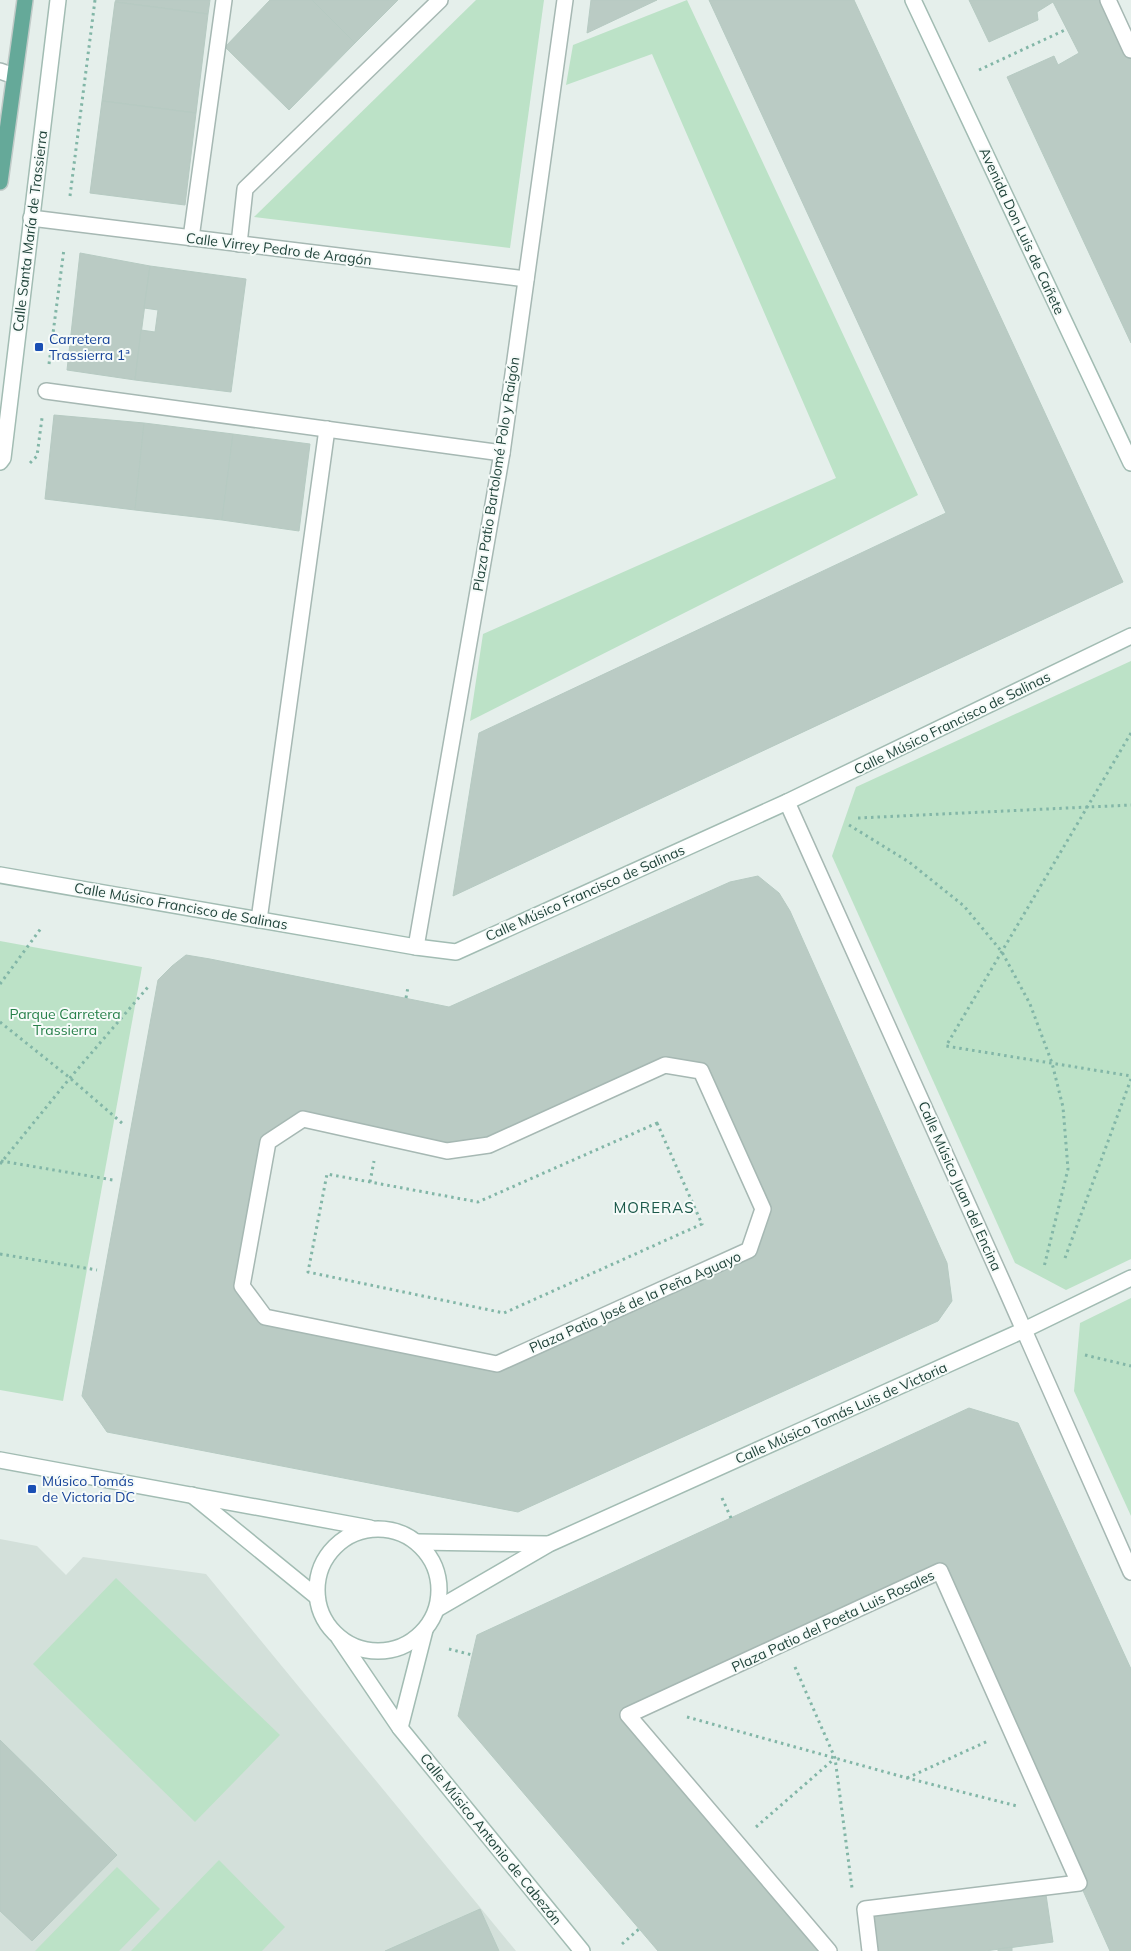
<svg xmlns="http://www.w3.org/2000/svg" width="1131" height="1951" font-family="Mulish,sans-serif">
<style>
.built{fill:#d3e0da}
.green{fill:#bce2c7}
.building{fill:#bacbc4;stroke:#b6cac2;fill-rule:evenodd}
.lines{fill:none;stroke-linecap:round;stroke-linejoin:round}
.street-casing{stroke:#a6b8b3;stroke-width:18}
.secondary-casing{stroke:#a2bcb3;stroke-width:18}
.primary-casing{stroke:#c1cbc8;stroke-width:18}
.path{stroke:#82b6a7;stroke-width:3;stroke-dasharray:2.5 4;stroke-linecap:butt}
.street{stroke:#fff;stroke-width:15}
.secondary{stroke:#fff;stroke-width:15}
.primary{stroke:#65a999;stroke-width:15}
.transit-dot{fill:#1a4fb4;stroke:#f6fbf9;stroke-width:2}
.labels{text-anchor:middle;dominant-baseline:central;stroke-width:4;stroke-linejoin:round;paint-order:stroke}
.street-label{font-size:14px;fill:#21443b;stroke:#f6fbf9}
.transit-label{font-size:14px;fill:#164399;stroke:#f6fbf9;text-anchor:start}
.park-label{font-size:14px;fill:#27804a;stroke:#f6fbf9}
.neighbourhood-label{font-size:15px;letter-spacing:1px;fill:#1b594a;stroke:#f6fbf9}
</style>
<rect width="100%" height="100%" fill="#e5efeb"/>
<path class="built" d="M 0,1539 L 37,1546 L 66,1575 L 83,1557 L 206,1574 L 516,1951 L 0,1951 Z"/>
<g class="green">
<path d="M 476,0 L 544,0 L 510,248 L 254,217 Z"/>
<path d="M 687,0 L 918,495 L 470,721 L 483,634 L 836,478 L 652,54 L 566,85 L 573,45 Z"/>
<path d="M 1131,661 L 1131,1259 L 1066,1290 L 1015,1263 L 832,856 L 856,787 Z"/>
<path d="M 0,941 L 142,967 L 63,1401 L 0,1390 Z"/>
<path d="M 1131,1298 L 1131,1516 L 1074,1391 L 1080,1323 Z"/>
<path d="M 116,1578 L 280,1735 L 195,1822 L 33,1664 Z"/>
<path d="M 219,1860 L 285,1927 L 262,1951 L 131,1951 Z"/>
<path d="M 117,1867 L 160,1909 L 119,1951 L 35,1951 Z"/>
</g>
<g class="building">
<path d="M 116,0 L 210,0 L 208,14 L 115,2 Z"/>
<path d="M 270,0 L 312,0 L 355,43 L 289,110 L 225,47 Z"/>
<path d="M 312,0 L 398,0 L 355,43 Z"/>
<path d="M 591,0 L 657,0 L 587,33 Z"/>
<path d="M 709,0 L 854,0 L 1123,582 L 453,896 L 479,733 L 946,513 Z"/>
<path d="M 969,0 L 1108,0 L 1131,50 L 1131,343 L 1007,77 L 1054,56 L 1058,65 L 1079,53 L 1053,2 L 1037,12 L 1038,20 L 989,42 Z"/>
<path d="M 115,2 L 208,14 L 196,113 L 102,101 Z"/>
<path d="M 102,101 L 196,113 L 185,205 L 90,193 Z"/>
<path d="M 80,253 L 150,266 L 135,380 L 67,370 Z"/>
<path d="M 150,266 L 246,279 L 231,392 L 135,380 L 141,330 L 155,332 L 158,310 L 144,308 Z"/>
<path d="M 54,415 L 144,423 L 135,510 L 45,499 Z"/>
<path d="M 144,423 L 233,434 L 222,520 L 135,510 Z"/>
<path d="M 233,434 L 310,444 L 299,531 L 222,520 Z"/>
<path d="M 758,876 L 779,893 L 790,911 L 947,1263 L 952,1301 L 938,1321 L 518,1512 L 107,1432 L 82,1396 L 158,980 L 172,966 L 186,955 L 210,959 L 449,1007 L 730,882 ZM 665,1065 L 701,1071 L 763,1209 L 749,1250 L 497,1364 L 265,1317 L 242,1286 L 268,1142 L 303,1119 L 469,1149 Z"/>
<path d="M 969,1408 L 1018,1423 L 1131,1669 L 1131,1951 L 1110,1951 L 940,1571 L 628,1715 L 829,1951 L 658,1951 L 458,1716 L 477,1635 Z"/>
<path d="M 0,1740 L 117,1855 L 32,1941 L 0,1911 Z"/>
<path d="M 1045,1888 L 1053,1942 L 985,1951 L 870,1951 L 865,1909 Z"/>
<path d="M 480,1909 L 499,1951 L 385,1951 Z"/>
<path d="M 1012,1947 L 1012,1951 L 998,1951 L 998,1949 Z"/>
</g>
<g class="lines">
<defs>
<g id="street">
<path d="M 1108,0 L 1131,50"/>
<path d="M 0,71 L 14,76"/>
<path d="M 31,218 L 526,279"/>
<path d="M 191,238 L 224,0"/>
<path d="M 239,244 L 245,189 L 440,0"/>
<path d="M 46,391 L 502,453"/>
<path d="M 787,802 L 1004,1285 L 1131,1572"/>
<path d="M 259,920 L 327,429"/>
<path d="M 416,947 L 502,453 L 565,0"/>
<path d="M 665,1065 L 701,1071 L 763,1209 L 749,1250 L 497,1364 L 265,1317 L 242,1286 L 268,1142 L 303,1119 L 447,1151 L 489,1145 Z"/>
<path d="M 829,1951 L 628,1715 L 940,1571 L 1079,1883 L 865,1909 L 870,1951"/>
</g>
<g id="secondary">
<path d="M 913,0 L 1131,463"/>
<path d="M 0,462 L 3,458 L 58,0"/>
<path d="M 0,875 L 416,947 L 456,952 L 787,802 L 1131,636"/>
<path d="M 0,1460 L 370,1528"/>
<path d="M 192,1495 L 317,1597"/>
<circle cx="378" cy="1590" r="61"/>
<path d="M 418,1542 L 548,1544"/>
<path d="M 437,1609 L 549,1544 L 1024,1330 L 1131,1278"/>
<path d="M 339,1638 L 400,1728 L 582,1951"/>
<path d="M 400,1728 L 425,1630"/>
</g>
<path id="primary" d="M 0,182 L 25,0"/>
</defs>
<use href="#street" class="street-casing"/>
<use href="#secondary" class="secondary-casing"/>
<use href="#primary" class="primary-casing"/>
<g class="path">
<path d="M 979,70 L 1067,29"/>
<path d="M 70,196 L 95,0"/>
<path d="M 49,364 L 64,249"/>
<path d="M 30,463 L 37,456 L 42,418"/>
<path d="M 1131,733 L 946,1046 L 1131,1076"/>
<path d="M 858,818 L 1131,805"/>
<path d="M 849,825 L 909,862 L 964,906 L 1002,952 L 1030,1004 L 1052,1063 L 1063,1107 L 1068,1169 L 1044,1267"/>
<path d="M 0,984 L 42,927"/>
<path d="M 406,998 L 408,987"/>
<path d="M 0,1022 L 70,1078 L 123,1124"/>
<path d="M 657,1123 L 702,1224 L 504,1313 L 308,1272 L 327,1174 L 478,1202 Z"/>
<path d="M 1,1161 L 113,1180"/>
<path d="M 0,1164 L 70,1078 L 148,987"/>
<path d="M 370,1182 L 374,1161"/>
<path d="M 0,1254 L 97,1270"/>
<path d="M 1065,1258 L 1131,1079"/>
<path d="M 1085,1355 L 1131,1366"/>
<path d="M 722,1498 L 731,1518"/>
<path d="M 449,1649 L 472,1655"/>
<path d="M 795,1667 L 835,1758 L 852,1888"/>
<path d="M 687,1717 L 907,1778 L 1017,1806"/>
<path d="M 907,1778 L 988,1741"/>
<path d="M 756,1827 L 834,1759"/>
<path d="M 622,1944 L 639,1929"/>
</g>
<use href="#street" class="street"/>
<use href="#secondary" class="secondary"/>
<use href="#primary" class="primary"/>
</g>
<g class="transit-dot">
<rect x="34" y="342" width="10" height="10" rx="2.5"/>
<rect x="27" y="1484" width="10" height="10" rx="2.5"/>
</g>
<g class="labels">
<g class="street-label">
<text transform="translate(30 231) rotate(-83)">Calle Santa María de Trassierra</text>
<text transform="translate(1022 231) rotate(65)">Avenida Don Luis de Cañete</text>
<text transform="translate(279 249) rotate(7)">Calle Virrey Pedro de Aragón</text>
<text transform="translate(496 474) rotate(-81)">Plaza Patio Bartolomé Polo y Raigón</text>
<text transform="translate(952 723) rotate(-26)">Calle Músico Francisco de Salinas</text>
<text transform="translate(585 893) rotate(-24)">Calle Músico Francisco de Salinas</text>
<text transform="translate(181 906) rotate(10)">Calle Músico Francisco de Salinas</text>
<text transform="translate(960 1186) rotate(66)">Calle Músico Juan del Encina</text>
<text transform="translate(635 1302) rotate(-24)">Plaza Patio José de la Peña Aguayo</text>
<text transform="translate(841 1413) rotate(-24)">Calle Músico Tomás Luis de Victoria</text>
<text transform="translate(833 1621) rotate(-25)">Plaza Patio del Poeta Luis Rosales</text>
<text transform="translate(491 1839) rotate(51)">Calle Músico Antonio de Cabezón</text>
</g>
<g class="transit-label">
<text x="49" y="339">Carretera<tspan x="49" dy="16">Trassierra 1ª</tspan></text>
<text x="42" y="1481">Músico Tomás<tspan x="42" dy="16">de Victoria DC</tspan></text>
</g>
<g class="park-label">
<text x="65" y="1014">Parque Carretera<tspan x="65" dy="16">Trassierra</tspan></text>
</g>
<g class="neighbourhood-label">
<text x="654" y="1207">MORERAS</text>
</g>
</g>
</svg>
